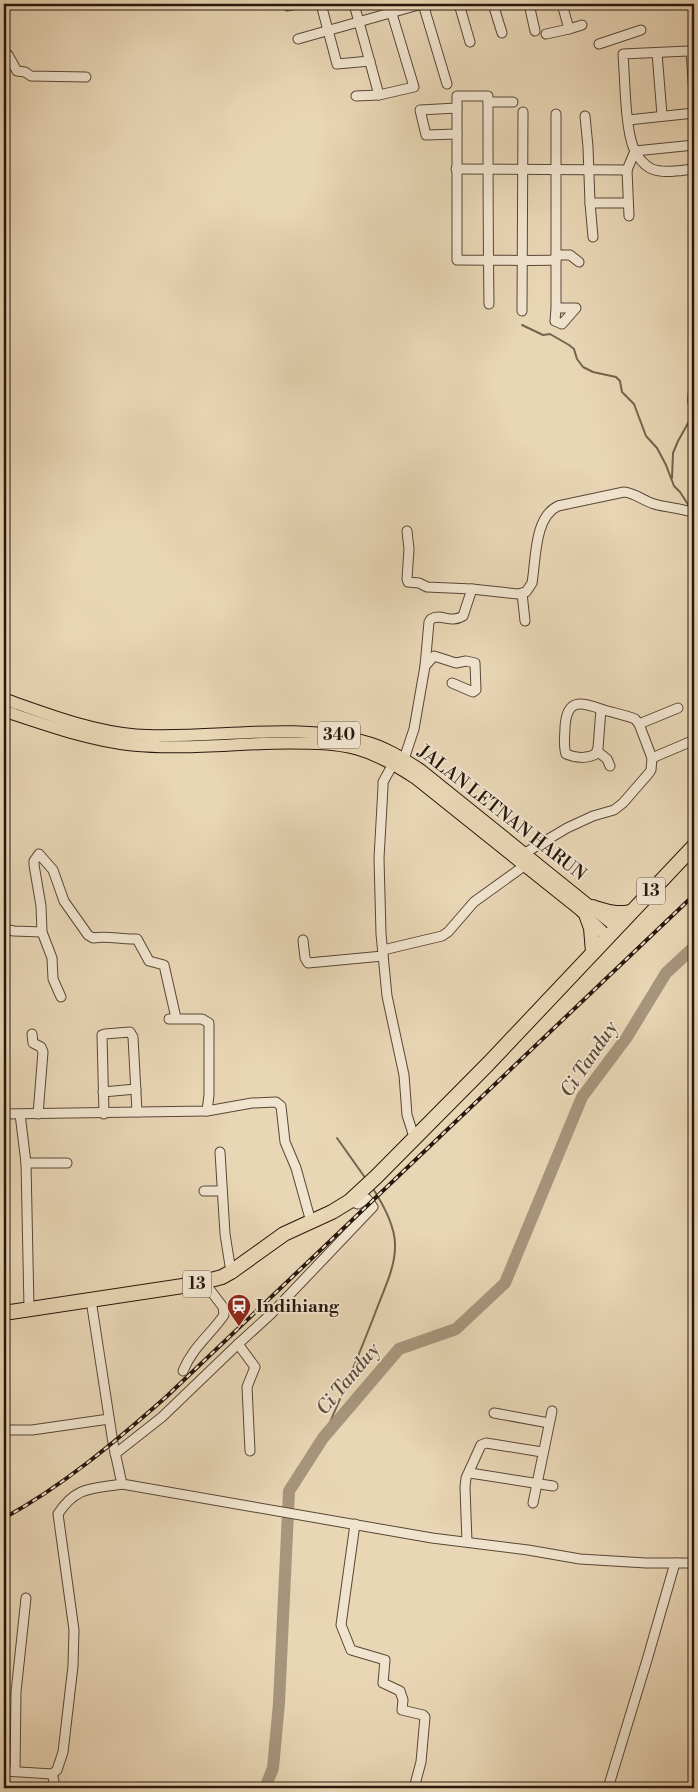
<svg xmlns="http://www.w3.org/2000/svg" width="698" height="1792" font-family="'Libre Bodoni',serif">
<style>
.lines{fill:none;stroke-linecap:round;stroke-linejoin:round}
.stream{stroke:#74634f;stroke-width:2}
.river{stroke:#a7957c;stroke-width:12}
.minor-casing{stroke:#584736;stroke-width:11}
.major-casing{stroke:#28170c;stroke-width:13}
.highway-casing{stroke:#28170c;stroke-width:16}
.minor{stroke:#f1e4cf;stroke-width:9}
.major{stroke:#e9d6b5;stroke-width:11}
.highway{stroke:#e9d6b5;stroke-width:14}
.rail-casing{stroke:#28170c;stroke-width:4}
.rail{stroke:#f1e4cf;stroke-width:2;stroke-dasharray:5.5;stroke-linecap:butt}
.labels{text-anchor:middle;dominant-baseline:central;stroke-width:4;stroke-linejoin:round;paint-order:stroke}
.shield{fill:#f1e4cf;stroke:#645446;stroke-width:1}
.shield-label{font-size:16px;font-weight:bold;fill:#28170c}
.street-label{font-size:18px;fill:#28170c;stroke:#f1e4cf}
.poi-label{font-size:18px;font-weight:bold;fill:#28170c;stroke:#f1e4cf;text-anchor:start}
.water-label{font-size:19px;font-style:italic;fill:#5b4939;stroke:#f1e4cf}
</style>
<rect width="100%" height="100%" fill="#e9d6b5"/>
<filter id="stains"><feTurbulence type="fractalNoise" baseFrequency=".004" numOctaves="4"/><feColorMatrix values="0 0 0 0 .2 0 0 0 0 .09 0 0 0 0 .02 0 0 0 .5 -.17"/></filter>
<radialGradient id="worn" r=".72"><stop offset=".6" stop-color="#630" stop-opacity="0"/><stop offset="1" stop-color="#630" stop-opacity=".3"/></radialGradient>
<g class="lines">
<g class="stream">
<path d="M 522,325 L 543,335 L 550,334 L 569,345 L 574,349 L 577,359 L 583,367 L 593,372 L 616,377 L 620,381 L 622,392 L 634,404 L 646,436 L 657,448 L 666,465 L 674,486 L 680,492 L 689,506 L 694,508"/>
<path d="M 694,348 L 694,349"/>
<path d="M 672,478 L 673,453 L 678,441 L 691,418 L 688,400 L 689,389 L 694,379"/>
<path d="M 694,632 L 690,646 L 694,660"/>
<path d="M 337,1138 L 366,1179"/>
<path d="M 323,1438 C 343,1393 362,1348 379,1303 C 386,1285 395,1266 395,1247 C 396,1227 383,1204 372,1187"/>
</g>
<path class="river" d="M 265,1788 L 273,1768 L 279,1703 L 289,1491 L 323,1438 L 399,1349 L 456,1329 L 505,1283 L 582,1097 L 627,1037 L 666,973 L 694,947"/>
<defs>
<g id="minor">
<path d="M 321,4 L 337,64 L 370,61"/>
<path d="M 354,4 L 379,95"/>
<path d="M 423,4 L 447,84"/>
<path d="M 459,4 L 470,42"/>
<path d="M 493,4 L 502,33"/>
<path d="M 529,4 L 535,31"/>
<path d="M 562,4 L 569,29 L 582,25"/>
<path d="M 288,6 L 297,4"/>
<path d="M 546,34 L 569,29"/>
<path d="M 298,39 L 422,4"/>
<path d="M 599,44 L 641,30"/>
<path d="M 694,49 L 688,51 L 623,54 C 625,78 625,129 634,149 C 637,157 645,166 652,169 C 664,174 682,170 694,169"/>
<path d="M 691,50 L 694,95"/>
<path d="M 4,52 L 8,55 L 17,71 L 25,72 L 31,76 L 86,77"/>
<path d="M 657,53 L 662,115"/>
<path d="M 356,96 L 379,95 L 414,87 L 389,4"/>
<path d="M 488,102 L 513,102"/>
<path d="M 556,114 L 556,255 L 570,255 L 579,262"/>
<path d="M 585,116 L 588,147 L 590,203"/>
<path d="M 628,120 L 694,113"/>
<path d="M 457,134 L 426,135 L 420,110 L 457,108"/>
<path d="M 456,169 L 627,170 L 635,151 L 694,145"/>
<path d="M 627,170 L 629,216"/>
<path d="M 593,237 L 590,203 L 628,203"/>
<path d="M 489,304 C 488,237 488,169 488,102 L 488,96 L 457,96 L 457,260 C 490,260 523,261 556,260"/>
<path d="M 556,308 L 555,321 L 562,324 L 576,308 L 556,308 L 556,256"/>
<path d="M 522,311 L 523,112"/>
<path d="M 407,531 L 409,549 L 407,579 L 408,582 L 419,583 L 427,587 L 472,589"/>
<path d="M 522,593 L 525,621"/>
<path d="M 425,666 L 434,656 L 456,663 L 466,661 L 475,663 L 476,690 L 473,692 L 452,683"/>
<path d="M 639,724 L 678,708"/>
<path d="M 597,751 L 607,759 L 610,766"/>
<path d="M 652,758 L 692,741"/>
<path d="M 404,759 L 414,729 L 425,666 L 429,622 L 431,619 C 442,613 450,624 463,616 L 472,589 L 518,594 L 526,592 L 532,583 C 536,560 534,517 558,506 L 624,492 C 635,493 644,501 654,504 C 668,508 681,508 694,513"/>
<path d="M 393,764 L 383,782 L 383,787 L 379,858 L 381,934 L 387,996 L 404,1075 L 407,1115 L 415,1140"/>
<path d="M 525,853 L 567,828 L 593,816 L 614,810 L 623,803 L 649,773 L 651,770 L 652,758 L 639,724 L 635,719 C 625,715 614,713 604,710 C 583,703 567,696 565,727 C 565,736 563,745 566,754 C 575,758 587,759 596,754 L 598,748 L 601,709"/>
<path d="M 4,929 L 14,931 L 42,932"/>
<path d="M 303,940 L 305,958 L 308,963 L 383,956"/>
<path d="M 383,950 L 442,936 L 448,932 L 474,902 L 524,866"/>
<path d="M 61,997 L 53,979 L 52,958 L 42,932 L 41,906 L 34,865 L 34,861 L 39,854 L 53,870 L 64,901 L 88,935 L 93,938 C 107,935 122,940 137,939 L 149,961 L 164,965 L 176,1018"/>
<path d="M 169,1019 L 202,1019 L 209,1023 L 209,1095 L 207,1111"/>
<path d="M 32,1034 L 33,1043 L 41,1047 L 43,1052 L 38,1114"/>
<path d="M 103,1092 L 136,1089"/>
<path d="M 4,1114 L 207,1111 L 252,1103 L 276,1102 L 281,1106 L 285,1142 L 296,1168 L 311,1222"/>
<path d="M 20,1114 L 26,1163 L 29,1308"/>
<path d="M 104,1114 L 102,1035 L 105,1034 L 130,1032 L 133,1037 L 137,1112"/>
<path d="M 220,1152 L 225,1234 L 231,1272"/>
<path d="M 26,1163 L 67,1163"/>
<path d="M 204,1191 L 222,1191"/>
<path d="M 91,1300 L 113,1443 L 122,1484 L 432,1538 L 528,1550 L 580,1559 L 646,1563 L 694,1563"/>
<path d="M 238,1344 L 271,1314 L 373,1207 L 367,1199 L 358,1204 L 350,1201"/>
<path d="M 183,1371 C 192,1348 211,1334 224,1315 L 223,1307 L 204,1282"/>
<path d="M 494,1413 L 549,1423"/>
<path d="M 4,1430 L 32,1430 L 109,1419"/>
<path d="M 115,1454 L 162,1417 L 238,1344 L 255,1367 L 247,1387 L 250,1451"/>
<path d="M 470,1473 L 553,1486"/>
<path d="M 533,1503 L 552,1411"/>
<path d="M 355,1524 L 341,1625 L 351,1650 L 385,1660 L 383,1683 L 400,1691 L 403,1700 L 402,1710 L 423,1715 L 425,1717 L 421,1762 L 414,1788"/>
<path d="M 467,1542 L 465,1487 L 466,1478 L 481,1445 L 486,1443 L 542,1452"/>
<path d="M 4,1771 L 52,1774 L 57,1770 L 63,1752 L 73,1666 L 74,1630 L 58,1514 C 76,1486 92,1489 122,1484"/>
<path d="M 15,1771 L 16,1692 L 26,1598"/>
<path d="M 52,1774 L 54,1781 L 53,1788"/>
<path d="M 608,1788 L 647,1660 L 675,1563"/>
</g>
<g id="major">
<path d="M 4,699 C 47,714 90,731 136,735 C 209,740 293,721 363,741 C 384,746 403,758 421,770 L 616,927"/>
<path d="M 4,711 C 46,725 88,740 132,745 C 184,750 237,743 289,743 C 312,743 335,743 357,749 C 378,755 396,766 415,778 L 580,910 L 607,936"/>
</g>
<g id="highway">
<path d="M 592,907 C 605,911 616,915 630,912"/>
<path d="M 587,917 L 591,928 L 593,952"/>
<path d="M 4,1313 L 196,1284 L 222,1277 L 231,1272 L 284,1234 L 332,1212 L 350,1201 L 376,1177 L 489,1063 L 694,846"/>
</g>
</defs>
<use href="#minor" class="minor-casing"/>
<use href="#major" class="major-casing"/>
<use href="#highway" class="highway-casing"/>
<use href="#minor" class="minor"/>
<use href="#major" class="major"/>
<use href="#highway" class="highway"/>
<defs>
<path id="rail" d="M 4,1518 C 63,1486 116,1441 166,1397 L 694,895"/>
</defs>
<use href="#rail" class="rail-casing"/>
<use href="#rail" class="rail"/>
</g>
<defs>
<symbol id="station-pin" viewBox="-11 -11 22 30"><path d="M0 17L-7.5 6A9.5 9.5 0 1 1 7.5 6Z" fill="#8f2418" stroke="#f1e4cf"/><path d="M-3-6H3Q5-6 5-4V2Q5 4 3 4L4.5 6H3L1.5 4h-3L-3 6H-4.5L-3 4Q-5 4-5 2V-4Q-5-6-3-6ZM-3.5-4v3h7v-3ZM-3.5 1v1.5H-2V1ZM2 1v1.5H3.5V1Z" fill="#fff"/></symbol>
</defs>
<g fill-rule="evenodd">
<use href="#station-pin" x="225" y="1292" width="28" height="38"/>
</g>
<g class="labels">
<g class="shield">
<rect x="318" y="721.5" width="42" height="27" rx="4"/>
<rect x="637" y="877.5" width="28" height="27" rx="4"/>
<rect x="183" y="1270.5" width="28" height="27" rx="4"/>
</g>
<g class="shield-label">
<text x="339" y="735">340</text>
<text x="651" y="891">13</text>
<text x="197" y="1284">13</text>
</g>
<g class="street-label">
<text transform="translate(502 813) rotate(38)">JALAN LETNAN HARUN</text>
</g>
<g class="poi-label">
<text x="256" y="1306">Indihiang</text>
</g>
<g class="water-label">
<text transform="translate(589 1059) rotate(-56)">Ci Tanduy</text>
<text transform="translate(348 1379) rotate(-50)">Ci Tanduy</text>
</g>
</g>
<rect width="698" height="1792" fill="none" stroke="#e9d6b5" stroke-width="20"/>
<rect x="5" y="5" width="688" height="1782" fill="none" stroke="#28170c" stroke-width="2.5"/>
<rect x="10" y="10" width="678" height="1772" fill="none" stroke="#28170c"/>
<rect width="100%" height="100%" filter="url(#stains)"/>
<rect width="100%" height="100%" fill="url(#worn)"/>
</svg>
